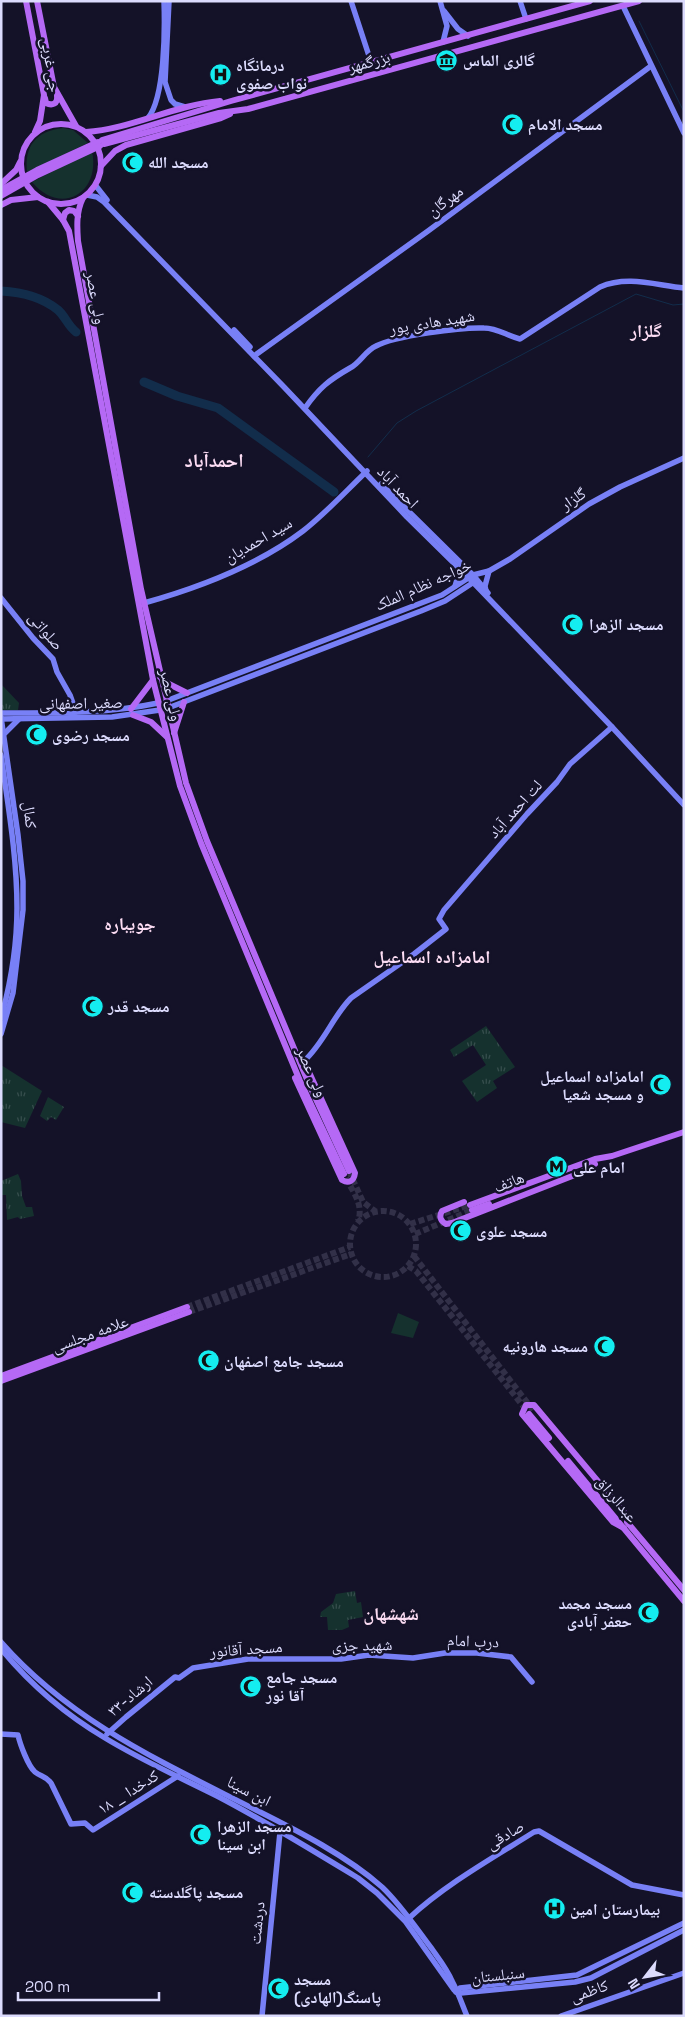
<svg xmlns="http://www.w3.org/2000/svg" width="685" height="2017" font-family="'Space Grotesk','Noto Naskh Arabic',sans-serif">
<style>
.grass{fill:#15312e}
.park{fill:url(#park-tufts)}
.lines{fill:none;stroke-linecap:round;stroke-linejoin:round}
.stream{stroke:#122d4b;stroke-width:1}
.river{stroke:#122d4b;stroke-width:9}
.primary-tunnel{stroke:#323048;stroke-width:6;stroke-dasharray:6 3;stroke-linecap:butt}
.secondary{stroke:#7880f6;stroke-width:5.5}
.primary{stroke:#b569f5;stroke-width:6}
.labels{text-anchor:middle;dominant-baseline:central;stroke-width:5;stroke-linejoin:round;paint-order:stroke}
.poi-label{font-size:16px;font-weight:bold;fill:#dcdbfd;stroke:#141228;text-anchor:start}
.street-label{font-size:16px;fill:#dcdbfd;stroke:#141228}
.neighbourhood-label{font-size:18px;font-weight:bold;fill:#fdddf4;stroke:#141228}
.quarter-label{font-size:19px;font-weight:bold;fill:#fdddf4;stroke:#141228}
</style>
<defs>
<pattern id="park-tufts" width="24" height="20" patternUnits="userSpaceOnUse" patternTransform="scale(1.25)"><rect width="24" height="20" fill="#15312e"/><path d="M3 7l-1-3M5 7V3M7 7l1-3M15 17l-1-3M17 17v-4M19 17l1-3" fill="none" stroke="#364e4d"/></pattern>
</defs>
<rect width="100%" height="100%" fill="#141228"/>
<g class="grass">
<path d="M 63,128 L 73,130 L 88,143 L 27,172 C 24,146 36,131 63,128 Z"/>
<path d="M 92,151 C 101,194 60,216 32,182 Z"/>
<path d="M 398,1313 L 419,1322 L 413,1338 L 391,1333 Z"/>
</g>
<g class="park">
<path d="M 1,684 L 19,703 L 18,710 L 1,710 Z"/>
<path d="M 486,1026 L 515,1067 L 493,1081 L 497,1088 L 477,1102 L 462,1081 L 486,1065 L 473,1045 L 454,1057 L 450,1050 Z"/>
<path d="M 1,1065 L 42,1091 L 25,1128 L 1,1122 Z"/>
<path d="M 48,1097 L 64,1107 L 56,1120 L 51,1117 L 47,1121 L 40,1116 Z"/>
<path d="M 18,1174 L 21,1181 L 22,1196 L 26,1207 L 32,1207 L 34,1216 L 20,1219 L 18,1217 L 7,1220 L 6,1195 L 1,1195 L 1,1181 Z"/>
<path d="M 355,1591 L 357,1603 L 361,1602 L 363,1617 L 348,1620 L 349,1627 L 342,1630 L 328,1630 L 327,1617 L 320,1617 L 321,1612 L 333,1603 L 336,1594 Z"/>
</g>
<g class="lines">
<g class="stream">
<path d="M 639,21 L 684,112"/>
<path d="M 368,457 L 397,423 L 416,411 L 636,294 L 673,305 L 684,304"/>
</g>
<g class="river">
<path d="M 1,291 C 21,292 42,297 58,310 C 65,316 68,326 76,332"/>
<path d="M 144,382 L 177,396 L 218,408 L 334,492"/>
</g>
<g class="primary-tunnel">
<path d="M 349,1171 L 363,1202 L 375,1211"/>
<path d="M 346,1178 C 353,1192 364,1205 358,1221"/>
<circle cx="383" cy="1244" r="33"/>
<path d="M 410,1224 L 470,1205"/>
<path d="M 415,1234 L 472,1210"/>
<path d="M 414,1256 L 533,1410"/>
<path d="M 408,1266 L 416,1271 L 527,1411"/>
<path d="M 187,1307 L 350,1247"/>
<path d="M 189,1312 L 351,1254"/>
</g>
<g class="secondary">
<path d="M 169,1 L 165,82 L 171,100 L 175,104 L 185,107"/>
<path d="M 351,1 L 371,62"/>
<path d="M 440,1 L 447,26 L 443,42"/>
<path d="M 520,1 L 526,19"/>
<path d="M 623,6 L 684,133"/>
<path d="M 444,11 L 458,29 L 468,36"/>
<path d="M 148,118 C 165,97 165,29 164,1"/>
<path d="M 96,186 L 107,200"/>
<path d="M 87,195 L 97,197 L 104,202 L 284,387 L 407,517 L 469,578 L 612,727 L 684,805"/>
<path d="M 234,330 L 250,347"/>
<path d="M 254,356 L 428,231 L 651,66"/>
<path d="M 305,408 C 319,388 329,380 350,368 C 360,363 365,351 376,346 C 394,336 462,327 484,328 C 498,328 507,336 520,339 L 600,287 C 627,275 655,285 684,288"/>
<path d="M 381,484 L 473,575 L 488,593"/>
<path d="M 455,586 L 460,570"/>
<path d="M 486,591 L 485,586 L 489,571"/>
<path d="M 1,598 L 33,638 L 53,659 L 57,672 L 70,695 L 76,712"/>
<path d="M 144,603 C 198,588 258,565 303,531 C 326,513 346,491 367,471"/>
<path d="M 166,701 L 442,595 L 473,575 L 489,571 L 510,559 L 589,504 L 620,487 L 684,458"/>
<path d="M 168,708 L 421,611 L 445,601 L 474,582"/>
<path d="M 1,713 C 54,713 107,714 158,703"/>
<path d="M 1,717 L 18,835 L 23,881 L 23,910 L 13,993 L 1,1034"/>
<path d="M 1,719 L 112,717 L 160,710"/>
<path d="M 5,733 L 19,719"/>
<path d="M 1,755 C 8,806 17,856 17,908 C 17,945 11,982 1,1018"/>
<path d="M 304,1061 C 324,1043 333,1016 351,998 L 414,954 L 446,929 L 439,919 L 444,910 L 527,814 L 557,782 L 570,764 L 612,727"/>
<path d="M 1,1642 C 71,1722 164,1763 256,1810 C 298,1831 347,1856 382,1887 C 401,1905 416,1928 432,1949 C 439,1959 447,1969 452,1981 C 458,1992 462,2004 467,2016"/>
<path d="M 1,1649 C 30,1684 66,1715 105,1738 C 141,1760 179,1777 217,1796 C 265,1821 312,1850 358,1878 L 377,1893 L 405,1921 L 454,1990"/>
<path d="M 1,1734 L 18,1735 C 20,1744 28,1766 35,1772 C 41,1777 46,1776 51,1783 L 71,1824 L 85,1823 L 93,1830 L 178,1776"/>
<path d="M 107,1734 L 126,1717 L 175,1677 L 179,1678 L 193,1668 L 248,1659 L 341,1659 L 369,1655 L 413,1658 L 445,1653 L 477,1653 L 511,1657 L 532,1682"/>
<path d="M 408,1919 C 446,1884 491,1859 534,1832 L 539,1831 L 632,1885 L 684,1895"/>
<path d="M 456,1992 L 460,1988 L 577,1975 L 684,1923"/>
<path d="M 456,1992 L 461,1993 L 575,1982 L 591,1978 L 684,1930"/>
<path d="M 262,2016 L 280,1832 L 282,1830"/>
<path d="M 561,2016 L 684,1973"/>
</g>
<g class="primary">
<path d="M 26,1 L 44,95 L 40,121 L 35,132"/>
<path d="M 37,1 L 54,87 L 76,126"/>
<path d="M 45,98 L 46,103 C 52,106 58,104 57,96"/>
<circle cx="61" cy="164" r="40"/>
<path d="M 86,132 C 131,129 174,105 220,101"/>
<path d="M 102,140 L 231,101 L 590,1"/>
<path d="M 104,144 L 219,113 L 248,109 L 639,1"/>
<path d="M 101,166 L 115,151 L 126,145 L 221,118 L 230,114"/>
<path d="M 1,184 L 16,170 L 20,162"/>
<path d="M 1,190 L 37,170 L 98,142"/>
<path d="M 1,196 L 38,175 L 100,146"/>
<path d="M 83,198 C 76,212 77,227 78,241 L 141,589 L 186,783 L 207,841 L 309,1084 L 349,1171"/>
<path d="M 48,202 L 63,220 L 69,231 L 153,680 L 180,786 L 201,843 L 300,1081 L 344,1174"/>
<path d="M 1,205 L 11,200 L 38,197"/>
<path d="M 63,220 L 65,213 L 69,210 L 74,211 L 78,216"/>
<path d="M 160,677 L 167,683 L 187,693"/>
<path d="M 131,709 L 153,680"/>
<path d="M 133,715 L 151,722 L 167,737"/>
<path d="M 174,733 L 184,702"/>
<path d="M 295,1078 L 342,1180 C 349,1184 354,1181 355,1173 L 303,1059"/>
<path d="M 464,1202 L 442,1211 C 439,1216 440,1221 446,1224 L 452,1223 L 580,1173 L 595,1164"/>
<path d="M 470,1205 L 595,1159 L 612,1156 L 684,1132"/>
<path d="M 472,1210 L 489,1204"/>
<path d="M 1,1376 L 187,1307"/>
<path d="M 1,1381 L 189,1312"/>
<path d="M 529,1414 L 549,1438"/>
<path d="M 568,1461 L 684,1601"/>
<path d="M 627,1522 L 684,1590"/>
<path d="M 624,1528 L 613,1522 L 522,1414 L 526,1405 L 534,1405 L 627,1516 L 630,1525"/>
</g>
</g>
<defs>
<symbol id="museum-disc" viewBox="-11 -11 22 22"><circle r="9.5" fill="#14edf0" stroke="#141228"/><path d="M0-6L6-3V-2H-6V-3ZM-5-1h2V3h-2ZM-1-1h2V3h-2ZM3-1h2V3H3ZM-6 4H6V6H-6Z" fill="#111"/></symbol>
<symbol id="hospital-disc" viewBox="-11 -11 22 22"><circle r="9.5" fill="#14edf0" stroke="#141228"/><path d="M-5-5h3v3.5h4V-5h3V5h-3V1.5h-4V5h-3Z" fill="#111"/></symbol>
<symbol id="mosque-disc" viewBox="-11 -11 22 22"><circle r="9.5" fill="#14edf0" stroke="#141228"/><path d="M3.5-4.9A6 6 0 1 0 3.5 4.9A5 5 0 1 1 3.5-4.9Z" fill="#111"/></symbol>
<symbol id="metro-disc" viewBox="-11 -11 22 22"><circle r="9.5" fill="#14edf0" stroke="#141228"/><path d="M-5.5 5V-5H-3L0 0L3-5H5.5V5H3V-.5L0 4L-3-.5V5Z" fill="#111"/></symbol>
</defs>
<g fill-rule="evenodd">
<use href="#museum-disc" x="434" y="48" width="25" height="25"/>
<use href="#hospital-disc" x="208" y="62" width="25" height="25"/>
<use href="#mosque-disc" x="500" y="112" width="25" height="25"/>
<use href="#mosque-disc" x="120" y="150" width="25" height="25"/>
<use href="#mosque-disc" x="560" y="612" width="25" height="25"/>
<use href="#mosque-disc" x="24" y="722" width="25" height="25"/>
<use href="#mosque-disc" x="80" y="994" width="25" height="25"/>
<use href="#mosque-disc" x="648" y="1072" width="25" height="25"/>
<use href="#metro-disc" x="544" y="1154" width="25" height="25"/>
<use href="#mosque-disc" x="448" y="1218" width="25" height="25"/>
<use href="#mosque-disc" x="592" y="1334" width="25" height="25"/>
<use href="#mosque-disc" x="196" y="1348" width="25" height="25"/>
<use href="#mosque-disc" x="636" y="1600" width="25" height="25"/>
<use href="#mosque-disc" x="238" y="1674" width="25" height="25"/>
<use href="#mosque-disc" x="188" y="1822" width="25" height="25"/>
<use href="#mosque-disc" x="120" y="1880" width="25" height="25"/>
<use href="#hospital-disc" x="542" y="1896" width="25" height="25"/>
<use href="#mosque-disc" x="266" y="1976" width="25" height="25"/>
</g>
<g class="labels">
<g class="poi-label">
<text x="463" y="60">گالری الماس</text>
<text x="236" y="65">درمانگاه<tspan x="236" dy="18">نواب صفوی</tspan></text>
<text x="528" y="124">مسجد الامام</text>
<text x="148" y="162">مسجد الله</text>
<text x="589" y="624">مسجد الزهرا</text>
<text x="52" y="735">مسجد رضوی</text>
<text x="108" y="1006">مسجد قدر</text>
<text x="644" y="1076" text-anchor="end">امامزاده اسماعیل<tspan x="644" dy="18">و مسجد شعیا</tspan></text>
<text x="573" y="1167">امام علی</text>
<text x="476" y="1231">مسجد علوی</text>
<text x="588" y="1346" text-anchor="end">مسجد هارونیه</text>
<text x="224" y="1361">مسجد جامع اصفهان</text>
<text x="632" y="1603" text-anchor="end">مسجد مجمد<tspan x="632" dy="18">حعفر آبادی</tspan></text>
<text x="266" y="1677">مسجد جامع<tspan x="266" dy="18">آقا نور</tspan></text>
<text x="217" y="1826">مسجد الزهرا<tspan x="217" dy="18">ابن سینا</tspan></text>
<text x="149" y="1892">مسجد پاگلدسته</text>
<text x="570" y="1909">بیمارستان امین</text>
<text x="294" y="1979">مسجد<tspan x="294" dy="18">پاسنگ(الهادی)</tspan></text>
</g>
<g class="street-label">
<text transform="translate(369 62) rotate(-15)">بزرگمهر</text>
<text transform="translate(51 65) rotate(81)">جی غربی</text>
<text transform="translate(445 201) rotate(-37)">مهرگان</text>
<text transform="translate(96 298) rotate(80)">ولی عصر</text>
<text transform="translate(432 322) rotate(-9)">شهید هادی پور</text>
<text transform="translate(398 487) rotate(46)">احمد آباد</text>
<text transform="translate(573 499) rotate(-33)">گلزار</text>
<text transform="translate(258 540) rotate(-30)">سید احمدیان</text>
<text transform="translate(423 585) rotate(-24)">خواجه نظام الملک</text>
<text transform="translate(46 631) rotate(50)">صلواتی</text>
<text transform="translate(171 695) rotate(77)">ولی عصر</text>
<text transform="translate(81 703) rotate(-1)">صغیر اصفهانی</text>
<text transform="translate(515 809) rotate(-48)">لت احمد آباد</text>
<text transform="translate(30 815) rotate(83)">کمال</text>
<text transform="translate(312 1072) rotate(66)">ولی عصر</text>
<text transform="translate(509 1182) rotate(-21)">هاتف</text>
<text transform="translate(90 1334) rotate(-20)">علامه مجلسی</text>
<text transform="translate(617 1499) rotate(50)">عبدالرزاق</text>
<text transform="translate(473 1641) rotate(2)">درب امام</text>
<text transform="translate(362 1645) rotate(-1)">شهید جزی</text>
<text transform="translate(246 1649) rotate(-4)">مسجد آقانور</text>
<text transform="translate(130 1696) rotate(-40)">۳۳-ارشاد</text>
<text transform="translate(249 1791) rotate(27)">ابن سینا</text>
<text transform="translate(128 1792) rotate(-32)">۱۸ _ کدخدا</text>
<text transform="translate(505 1835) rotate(-31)">صادقی</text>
<text transform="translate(257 1923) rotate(-84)">دردشت</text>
<text transform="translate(498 1975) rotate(-6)">سنبلستان</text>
<text transform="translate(589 1991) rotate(-19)">کاظمی</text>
</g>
<g class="neighbourhood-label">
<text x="646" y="330">گلزار</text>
<text x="130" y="923">جویباره</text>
<text x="432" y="956">امامزاده اسماعیل</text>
<text x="391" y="1613">شهشهان</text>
</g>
<g class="quarter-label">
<text x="214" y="460">احمدآباد</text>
</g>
</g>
<rect width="685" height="2017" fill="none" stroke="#dcdbfd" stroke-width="5"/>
<g transform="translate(645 1977) rotate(239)" stroke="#141228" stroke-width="4" paint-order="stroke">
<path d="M0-4L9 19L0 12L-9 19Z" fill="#dcdbfd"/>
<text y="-8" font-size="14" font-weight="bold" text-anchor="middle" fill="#dcdbfd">N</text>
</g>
<path d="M18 1992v8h141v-8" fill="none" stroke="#dcdbfd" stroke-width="2.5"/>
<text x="25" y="1992" font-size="15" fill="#dcdbfd" stroke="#141228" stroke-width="4" paint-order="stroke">200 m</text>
</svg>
